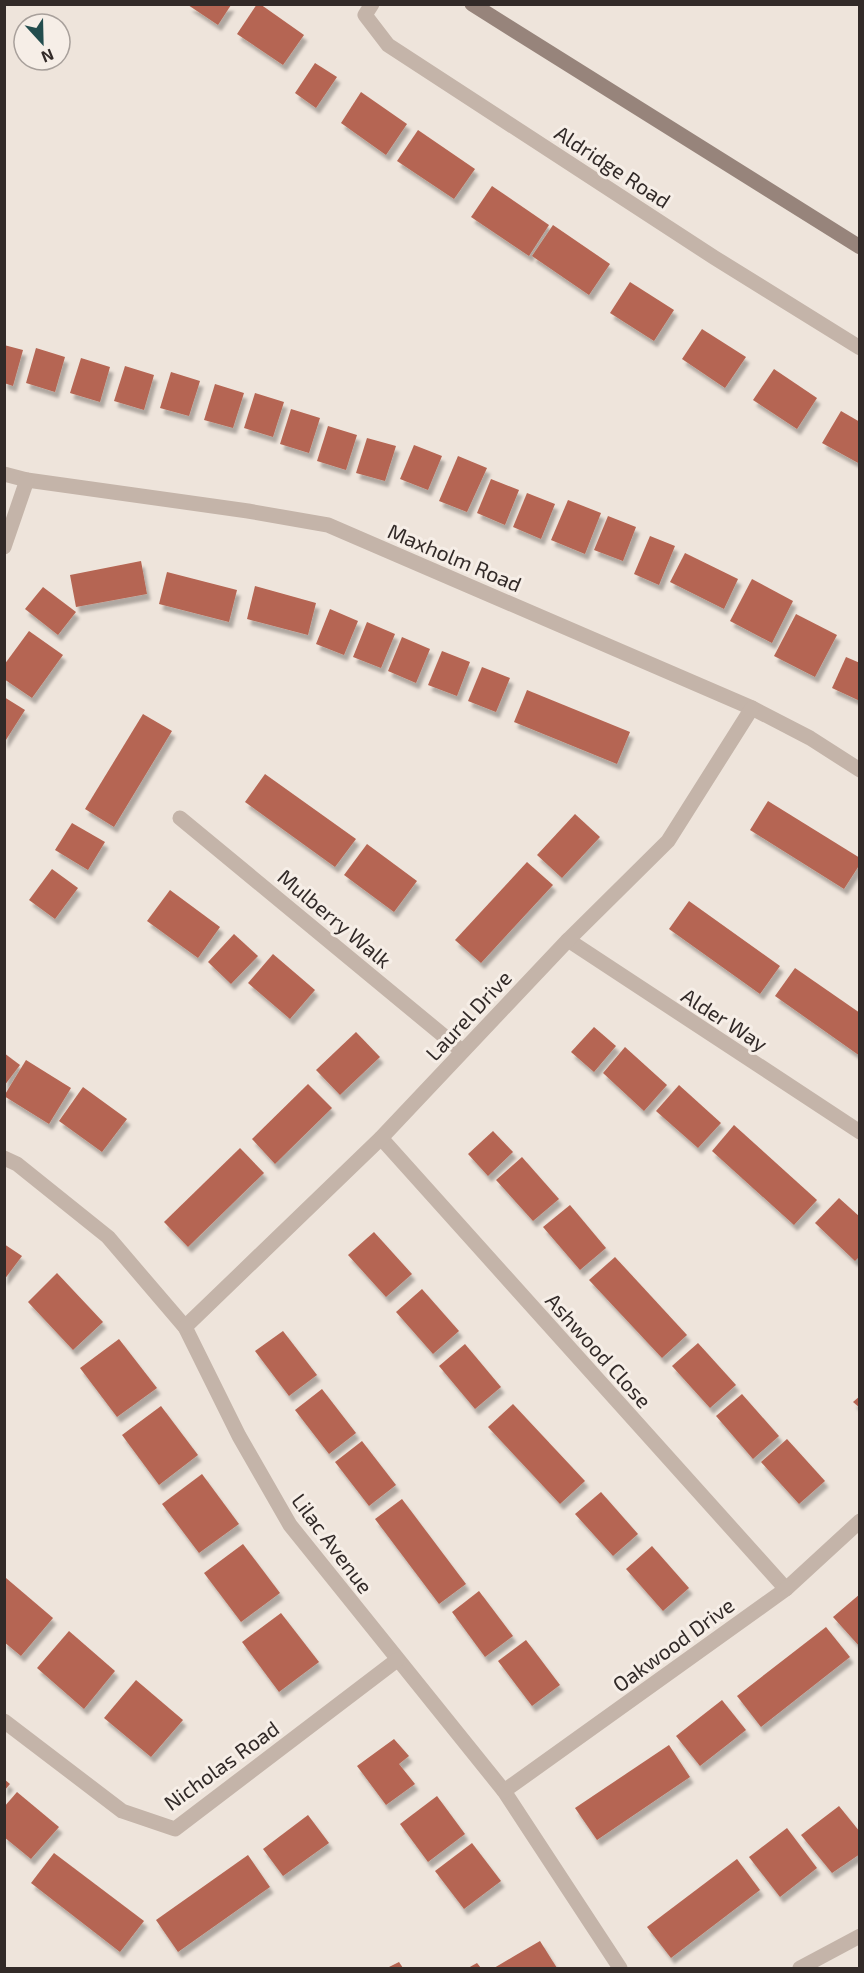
<svg xmlns="http://www.w3.org/2000/svg" width="864" height="1973" font-family="'Exo 2',sans-serif">
<style>
.building{fill:#b56552;filter:url(#shadow)}
.lines{fill:none;stroke-linecap:round;stroke-linejoin:round}
.street{stroke:#c4b4a9;stroke-width:15}
.secondary{stroke:#97847b;stroke-width:15}
.labels{text-anchor:middle;dominant-baseline:central;stroke-width:6;stroke-linejoin:round;paint-order:stroke}
.street-label{font-size:21px;fill:#322a28;stroke:#f6eee7}
</style>
<defs>
<filter id="shadow"><feDropShadow dx="3.5" dy="6" stdDeviation="1.5" flood-color="#0004"/></filter>
</defs>
<rect width="100%" height="100%" fill="#eee4db"/>
<g class="building">
<path d="M 257,4 L 260,4 L 304,35 L 283,65 L 237,34 Z"/>
<path d="M 188,5 L 231,5 L 218,25 Z"/>
<path d="M 315,63 L 337,77 L 316,108 L 295,93 Z"/>
<path d="M 361,92 L 407,124 L 386,155 L 341,123 Z"/>
<path d="M 418,130 L 475,169 L 454,199 L 397,161 Z"/>
<path d="M 492,186 L 549,225 L 529,256 L 471,217 Z"/>
<path d="M 553,225 L 610,264 L 589,295 L 532,256 Z"/>
<path d="M 630,282 L 674,310 L 654,341 L 610,313 Z"/>
<path d="M 702,329 L 746,357 L 725,388 L 682,359 Z"/>
<path d="M 4,345 L 23,350 L 13,386 L 4,383 Z"/>
<path d="M 36,348 L 65,357 L 55,392 L 26,383 Z"/>
<path d="M 81,358 L 110,367 L 100,402 L 70,393 Z"/>
<path d="M 125,366 L 154,375 L 144,410 L 114,401 Z"/>
<path d="M 774,369 L 817,398 L 797,429 L 753,400 Z"/>
<path d="M 171,372 L 200,381 L 189,416 L 160,408 Z"/>
<path d="M 215,384 L 244,393 L 233,428 L 204,420 Z"/>
<path d="M 255,393 L 284,402 L 273,437 L 244,428 Z"/>
<path d="M 291,409 L 320,418 L 309,453 L 280,444 Z"/>
<path d="M 841,411 L 860,422 L 860,464 L 822,443 Z"/>
<path d="M 328,426 L 357,435 L 346,470 L 317,461 Z"/>
<path d="M 367,438 L 396,446 L 385,481 L 356,473 Z"/>
<path d="M 414,445 L 442,456 L 428,490 L 400,479 Z"/>
<path d="M 458,456 L 487,468 L 467,512 L 439,501 Z"/>
<path d="M 491,479 L 519,490 L 505,525 L 477,513 Z"/>
<path d="M 527,493 L 555,504 L 541,539 L 513,527 Z"/>
<path d="M 568,500 L 601,513 L 585,554 L 551,540 Z"/>
<path d="M 608,516 L 636,527 L 623,561 L 594,550 Z"/>
<path d="M 650,536 L 675,546 L 659,585 L 634,574 Z"/>
<path d="M 685,553 L 738,579 L 724,609 L 670,582 Z"/>
<path d="M 141,561 L 147,594 L 76,607 L 70,575 Z"/>
<path d="M 167,572 L 237,590 L 229,622 L 159,604 Z"/>
<path d="M 752,579 L 793,601 L 772,643 L 730,621 Z"/>
<path d="M 255,586 L 316,603 L 308,635 L 247,619 Z"/>
<path d="M 43,587 L 76,612 L 58,635 L 25,609 Z"/>
<path d="M 330,609 L 358,621 L 344,655 L 316,644 Z"/>
<path d="M 796,614 L 837,635 L 815,677 L 774,656 Z"/>
<path d="M 367,622 L 395,634 L 381,668 L 353,657 Z"/>
<path d="M 29,631 L 63,655 L 32,698 L 4,679 L 4,665 Z"/>
<path d="M 402,637 L 430,649 L 416,683 L 388,671 Z"/>
<path d="M 442,651 L 470,662 L 457,696 L 428,685 Z"/>
<path d="M 846,657 L 860,663 L 860,701 L 832,688 Z"/>
<path d="M 482,667 L 510,678 L 496,712 L 468,701 Z"/>
<path d="M 527,690 L 630,732 L 617,764 L 514,722 Z"/>
<path d="M 4,697 L 25,710 L 4,743 Z"/>
<path d="M 143,714 L 172,731 L 114,827 L 85,809 Z"/>
<path d="M 265,774 L 356,839 L 335,867 L 245,802 Z"/>
<path d="M 768,801 L 860,858 L 860,864 L 844,889 L 750,830 Z"/>
<path d="M 575,814 L 600,837 L 562,878 L 537,855 Z"/>
<path d="M 72,823 L 105,842 L 88,870 L 55,850 Z"/>
<path d="M 367,844 L 417,881 L 394,912 L 344,875 Z"/>
<path d="M 527,862 L 553,885 L 481,963 L 455,940 Z"/>
<path d="M 52,869 L 78,888 L 55,919 L 29,900 Z"/>
<path d="M 170,890 L 220,927 L 198,958 L 147,921 Z"/>
<path d="M 689,901 L 780,966 L 760,994 L 669,929 Z"/>
<path d="M 234,934 L 258,956 L 231,984 L 208,962 Z"/>
<path d="M 273,954 L 315,990 L 290,1019 L 248,983 Z"/>
<path d="M 795,968 L 860,1013 L 860,1056 L 775,996 Z"/>
<path d="M 594,1027 L 616,1046 L 594,1072 L 571,1052 Z"/>
<path d="M 356,1032 L 380,1057 L 340,1095 L 316,1070 Z"/>
<path d="M 625,1047 L 667,1085 L 644,1111 L 603,1073 Z"/>
<path d="M 4,1053 L 20,1065 L 4,1086 Z"/>
<path d="M 26,1060 L 71,1088 L 49,1124 L 4,1096 Z"/>
<path d="M 308,1084 L 332,1108 L 275,1164 L 252,1139 Z"/>
<path d="M 679,1085 L 721,1123 L 698,1148 L 656,1111 Z"/>
<path d="M 83,1087 L 127,1119 L 102,1152 L 59,1121 Z"/>
<path d="M 734,1125 L 817,1200 L 794,1225 L 712,1151 Z"/>
<path d="M 493,1131 L 513,1152 L 488,1176 L 468,1154 Z"/>
<path d="M 240,1148 L 264,1173 L 188,1247 L 164,1222 Z"/>
<path d="M 522,1157 L 559,1199 L 533,1221 L 496,1180 Z"/>
<path d="M 839,1198 L 860,1217 L 860,1256 L 855,1261 L 815,1223 Z"/>
<path d="M 570,1205 L 606,1248 L 580,1270 L 543,1227 Z"/>
<path d="M 374,1232 L 412,1274 L 386,1297 L 348,1255 Z"/>
<path d="M 4,1244 L 22,1256 L 4,1280 Z"/>
<path d="M 615,1257 L 687,1335 L 662,1358 L 589,1280 Z"/>
<path d="M 57,1273 L 103,1322 L 73,1350 L 28,1302 Z"/>
<path d="M 422,1289 L 459,1331 L 433,1354 L 396,1312 Z"/>
<path d="M 283,1331 L 317,1375 L 289,1396 L 255,1351 Z"/>
<path d="M 119,1339 L 157,1388 L 117,1417 L 80,1368 Z"/>
<path d="M 698,1343 L 736,1385 L 710,1408 L 672,1366 Z"/>
<path d="M 465,1344 L 501,1387 L 475,1409 L 439,1366 Z"/>
<path d="M 322,1389 L 356,1433 L 329,1454 L 295,1410 Z"/>
<path d="M 742,1394 L 779,1436 L 753,1459 L 716,1416 Z"/>
<path d="M 860,1396 L 860,1408 L 853,1402 Z"/>
<path d="M 513,1404 L 585,1481 L 560,1504 L 488,1427 Z"/>
<path d="M 161,1406 L 198,1455 L 159,1485 L 122,1435 Z"/>
<path d="M 787,1439 L 825,1481 L 799,1504 L 761,1462 Z"/>
<path d="M 362,1441 L 396,1485 L 369,1506 L 335,1462 Z"/>
<path d="M 202,1474 L 239,1524 L 199,1553 L 162,1504 Z"/>
<path d="M 601,1492 L 638,1534 L 613,1556 L 575,1514 Z"/>
<path d="M 402,1499 L 466,1584 L 439,1604 L 375,1519 Z"/>
<path d="M 243,1544 L 280,1593 L 241,1622 L 204,1573 Z"/>
<path d="M 652,1546 L 689,1588 L 663,1611 L 626,1569 Z"/>
<path d="M 6,1578 L 53,1618 L 21,1656 L 4,1642 Z"/>
<path d="M 479,1591 L 513,1636 L 485,1657 L 452,1612 Z"/>
<path d="M 860,1594 L 860,1647 L 833,1617 Z"/>
<path d="M 281,1613 L 319,1662 L 279,1692 L 242,1642 Z"/>
<path d="M 826,1627 L 850,1657 L 761,1727 L 737,1696 Z"/>
<path d="M 69,1631 L 115,1671 L 84,1709 L 37,1668 Z"/>
<path d="M 526,1640 L 560,1685 L 532,1706 L 498,1661 Z"/>
<path d="M 136,1680 L 183,1720 L 151,1757 L 104,1718 Z"/>
<path d="M 722,1700 L 746,1730 L 700,1766 L 676,1736 Z"/>
<path d="M 394,1739 L 409,1756 L 399,1764 L 415,1784 L 386,1805 L 357,1766 Z"/>
<path d="M 669,1745 L 690,1777 L 597,1840 L 575,1808 Z"/>
<path d="M 4,1779 L 10,1784 L 4,1791 Z"/>
<path d="M 17,1792 L 59,1827 L 31,1859 L 4,1837 L 4,1807 Z"/>
<path d="M 437,1796 L 465,1834 L 428,1862 L 400,1824 Z"/>
<path d="M 839,1806 L 860,1832 L 860,1854 L 832,1873 L 801,1835 Z"/>
<path d="M 308,1815 L 329,1843 L 283,1876 L 263,1849 Z"/>
<path d="M 787,1828 L 817,1868 L 780,1897 L 749,1857 Z"/>
<path d="M 472,1843 L 501,1881 L 464,1909 L 435,1871 Z"/>
<path d="M 54,1853 L 144,1921 L 120,1952 L 31,1883 Z"/>
<path d="M 248,1855 L 270,1887 L 178,1952 L 156,1920 Z"/>
<path d="M 737,1859 L 760,1890 L 671,1958 L 647,1927 Z"/>
<path d="M 540,1941 L 557,1968 L 494,1968 L 516,1955 Z"/>
<path d="M 399,1962 L 403,1968 L 387,1968 Z"/>
<path d="M 477,1963 L 481,1968 L 468,1968 Z"/>
</g>
<g class="lines">
<g class="street">
<path d="M 372,4 L 365,15 L 388,45 L 715,258 L 860,348"/>
<path d="M 4,474 L 27,480 L 248,511 L 328,525 L 752,708 L 810,738 L 860,770"/>
<path d="M 4,547 L 27,480"/>
<path d="M 180,818 L 462,1051"/>
<path d="M 568,940 L 860,1132"/>
<path d="M 381,1138 L 786,1589"/>
<path d="M 4,1158 L 17,1164 L 108,1237 L 185,1327 L 239,1436 L 290,1525 L 504,1791 L 620,1968"/>
<path d="M 185,1327 L 381,1138 L 568,940 L 668,841 L 752,708"/>
<path d="M 4,1721 L 122,1811 L 175,1829 L 397,1660"/>
<path d="M 504,1791 L 786,1589 L 860,1521"/>
<path d="M 800,1968 L 860,1936"/>
</g>
<path class="secondary" d="M 472,4 L 860,247"/>
</g>
<g class="labels">
<g class="street-label">
<text transform="translate(613 166) rotate(33)">Aldridge Road</text>
<text transform="translate(455 557) rotate(23)">Maxholm Road</text>
<text transform="translate(335 918) rotate(40)">Mulberry Walk</text>
<text transform="translate(468 1015) rotate(-47)">Laurel Drive</text>
<text transform="translate(725 1019) rotate(33)">Alder Way</text>
<text transform="translate(599 1350) rotate(48)">Ashwood Close</text>
<text transform="translate(333 1543) rotate(53)">Lilac Avenue</text>
<text transform="translate(673 1644) rotate(-36)">Oakwood Drive</text>
<text transform="translate(221 1765) rotate(-36)">Nicholas Road</text>
</g>
</g>
<rect width="864" height="1973" fill="none" stroke="#322a28" stroke-width="12"/>
<g transform="translate(42 42) rotate(158)"><circle r="28" fill="#f6eee7" stroke="#a8a09b" stroke-width="1.5"/>
<path d="M0-4.5L10 22L0 15L-10 22Z" fill="#234d4e"/>
<text y="-9" font-size="16" font-weight="bold" text-anchor="middle" fill="#322a28">N</text>
</g>
</svg>
